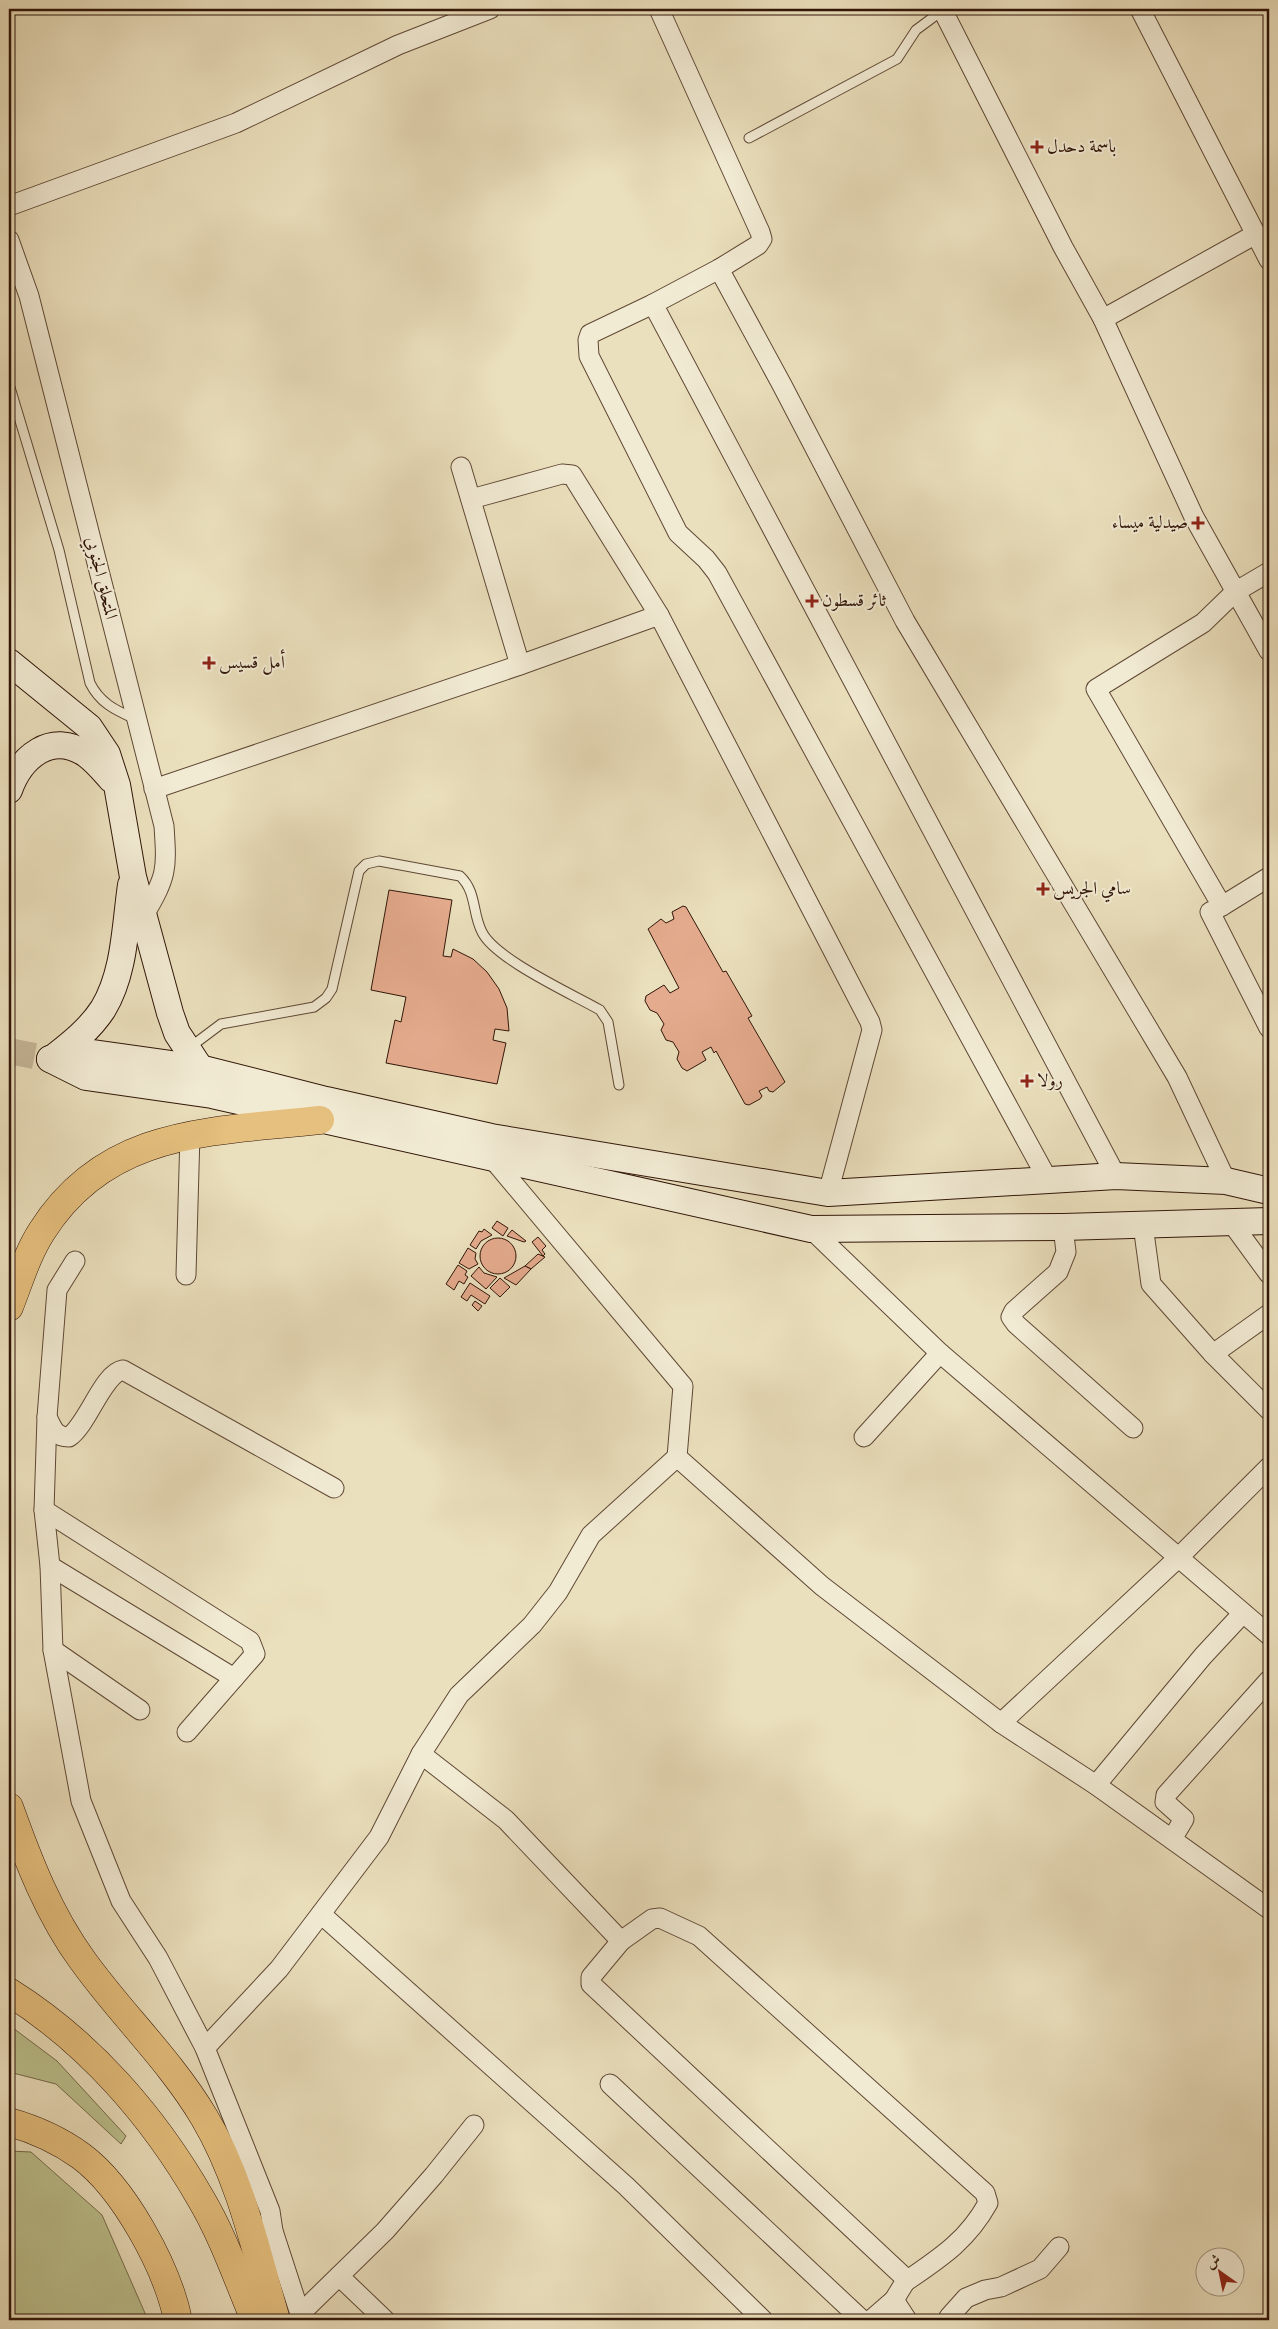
<svg xmlns="http://www.w3.org/2000/svg" width="1278" height="2329" font-family="'IM FELL DW Pica',Amiri,serif">
<style>
.green{fill:#bcc18e;stroke:#766b4b}
.building{fill:#e5ab8e;stroke:#301508}
.lines{fill:none;stroke-linecap:round;stroke-linejoin:round}
.secondary-tunnel{stroke:#c6b799;stroke-width:26;stroke-dasharray:26 13;stroke-linecap:butt}
.lane-casing{stroke:#5f4835;stroke-width:11}
.street-casing{stroke:#5f4835;stroke-width:21}
.secondary-casing{stroke:#301508;stroke-width:28}
.highway-casing{stroke:#301508;stroke-width:29}
.lane{stroke:#f2ebd4;stroke-width:9}
.street{stroke:#f2ebd4;stroke-width:19}
.secondary{stroke:#f2ebd4;stroke-width:26}
.highway{stroke:#e6c07e;stroke-width:28}
.poi-dot{fill:#8f2418;stroke:#f2ebd4;stroke-width:2}
.labels{text-anchor:middle;dominant-baseline:central;stroke-width:4;stroke-linejoin:round;paint-order:stroke}
.poi-label{font-size:18px;fill:#301508;stroke:#f2ebd4;text-anchor:start}
.street-label{font-size:18px;fill:#301508;stroke:#f2ebd4}
</style>
<rect width="100%" height="100%" fill="#ebe0bd"/>
<filter id="stains"><feTurbulence type="fractalNoise" baseFrequency=".004" numOctaves="4"/><feColorMatrix values="0 0 0 0 .2 0 0 0 0 .09 0 0 0 0 .02 0 0 0 .5 -.17"/></filter>
<radialGradient id="worn" r=".72"><stop offset=".6" stop-color="#630" stop-opacity="0"/><stop offset="1" stop-color="#630" stop-opacity=".3"/></radialGradient>
<g class="green">
<path d="M 9,2025 L 57,2061 L 126,2136 L 121,2144 L 56,2084 L 9,2072 Z"/>
<path d="M 9,2151 L 31,2152 L 102,2215 L 148,2320 L 9,2320 Z"/>
</g>
<g class="building">
<path d="M 389,890 L 452,900 L 443,956 L 451,957 L 453,949 L 473,959 L 487,972 L 499,989 L 507,1008 L 509,1031 L 495,1029 L 493,1040 L 506,1043 L 497,1084 L 386,1063 L 395,1020 L 401,1022 L 406,997 L 371,990 Z"/>
<path d="M 683,906 L 686,907 L 723,972 L 726,971 L 752,1016 L 748,1018 L 785,1082 L 773,1092 L 769,1091 L 767,1087 L 759,1091 L 762,1096 L 760,1099 L 749,1105 L 745,1104 L 716,1051 L 714,1053 L 711,1047 L 702,1052 L 706,1060 L 687,1071 L 682,1068 L 677,1059 L 679,1052 L 673,1042 L 666,1040 L 661,1030 L 664,1024 L 657,1013 L 650,1010 L 645,1001 L 646,996 L 664,985 L 670,993 L 679,988 L 648,929 L 661,919 L 666,923 L 674,919 L 672,912 Z"/>
<path d="M 497,1221 L 508,1228 L 503,1236 L 492,1228 Z"/>
<path d="M 484,1229 L 492,1235 L 481,1241 L 476,1249 L 470,1245 L 479,1231 L 482,1232 Z"/>
<path d="M 512,1230 L 526,1241 L 524,1242 L 507,1236 Z"/>
<path d="M 538,1237 L 546,1246 L 542,1250 L 545,1254 L 543,1256 L 532,1242 Z"/>
<circle cx="498" cy="1256" r="18"/>
<path d="M 468,1248 L 476,1253 L 475,1259 L 478,1264 L 469,1269 L 459,1263 Z"/>
<path d="M 538,1254 L 545,1257 L 531,1269 L 525,1266 Z"/>
<path d="M 458,1265 L 467,1271 L 465,1275 L 468,1277 L 464,1284 L 459,1281 L 454,1290 L 446,1284 Z"/>
<path d="M 525,1266 L 531,1269 L 516,1285 L 504,1278 Z"/>
<path d="M 479,1267 L 484,1273 L 497,1277 L 486,1289 L 471,1276 Z"/>
<path d="M 500,1278 L 510,1287 L 500,1297 L 490,1288 Z"/>
<path d="M 470,1283 L 490,1296 L 485,1304 L 471,1295 L 467,1301 L 461,1297 Z"/>
<path d="M 475,1301 L 482,1306 L 478,1311 L 472,1305 Z"/>
</g>
<g class="lines">
<path class="secondary-tunnel" d="M 9,1051 L 50,1059"/>
<defs>
<g id="lane">
<path d="M 749,138 L 897,59 L 916,30 L 943,10"/>
<path d="M 9,384 L 59,550 L 90,683 C 100,703 115,710 135,719"/>
<path d="M 189,1048 L 221,1024 L 314,1007 L 326,998 L 332,989 L 359,871 L 366,864 L 379,861 L 460,876 C 477,892 472,913 482,932 C 495,959 572,994 600,1010 L 608,1022 L 619,1085"/>
</g>
<g id="street">
<path d="M 659,9 L 760,232 L 762,239 L 758,245 L 719,269 L 653,304 L 1116,1176"/>
<path d="M 942,9 L 1063,247 L 1103,319 L 1194,517 L 1269,651"/>
<path d="M 1140,9 L 1269,260"/>
<path d="M 9,206 L 236,123 L 398,45 L 490,9"/>
<path d="M 9,240 L 29,296 L 164,826 C 167,870 167,876 144,915"/>
<path d="M 719,269 L 782,385 L 905,621 L 1177,1077 L 1226,1181"/>
<path d="M 653,304 L 590,334 L 588,340 L 589,356 L 678,533 L 706,559 L 717,573 L 1048,1180"/>
<path d="M 1103,319 L 1256,234"/>
<path d="M 461,467 L 520,665"/>
<path d="M 471,499 L 562,474 L 572,475 L 659,615"/>
<path d="M 1269,572 L 1235,592 L 1203,623 L 1096,689 L 1222,906 L 1210,912 L 1269,1028"/>
<path d="M 154,789 L 520,665 L 659,615 L 870,1022 L 872,1030 L 828,1193"/>
<path d="M 1222,906 L 1269,877"/>
<path d="M 491,1157 L 683,1386 L 677,1457 L 822,1586 L 1001,1723 L 1096,1785 L 1269,1909"/>
<path d="M 1231,1222 L 1269,1274"/>
<path d="M 1143,1225 L 1151,1284 L 1213,1354 L 1269,1410"/>
<path d="M 1063,1227 L 1066,1252 L 1058,1272 L 1014,1311 L 1011,1317 L 1016,1324 L 1133,1428"/>
<path d="M 811,1229 L 940,1353 L 1269,1635"/>
<path d="M 75,1261 L 57,1290 L 47,1417 L 44,1510 L 50,1566 L 53,1650 L 81,1801 L 121,1901 L 158,1958 L 205,2048 L 270,2211 L 273,2231 L 257,2256"/>
<path d="M 186,1275 L 190,1134"/>
<path d="M 1213,1354 L 1269,1314"/>
<path d="M 47,1417 C 53,1429 55,1437 69,1437 C 88,1424 103,1373 123,1370 L 334,1488"/>
<path d="M 864,1437 L 940,1353"/>
<path d="M 44,1510 L 250,1641 L 255,1654 L 187,1732"/>
<path d="M 50,1566 L 234,1678"/>
<path d="M 53,1650 L 140,1710"/>
<path d="M 1001,1723 L 1178,1558 L 1269,1467"/>
<path d="M 421,1754 L 506,1820 L 621,1941 L 591,1977 L 591,1984 L 903,2276 L 905,2282 L 894,2300 L 907,2320"/>
<path d="M 1096,1785 L 1203,1656 L 1243,1613"/>
<path d="M 1172,1839 L 1184,1819 L 1165,1802 L 1166,1795 L 1269,1680"/>
<path d="M 321,1914 L 626,2186 L 763,2320"/>
<path d="M 621,1941 L 652,1919 L 660,1918 L 699,1936 L 985,2193 L 988,2203 C 967,2241 940,2258 905,2282"/>
<path d="M 205,2048 L 279,1969 L 379,1837 L 421,1754 L 459,1695 L 532,1625 L 558,1592 L 591,1535 L 677,1457"/>
<path d="M 610,2084 L 862,2320"/>
<path d="M 273,2231 L 302,2320"/>
<path d="M 339,2276 L 385,2320"/>
<path d="M 300,2314 L 385,2231 L 434,2175 L 474,2125"/>
<path d="M 949,2317 L 966,2298 L 985,2290 L 1001,2287 L 1040,2269 L 1059,2247"/>
<path d="M 871,2320 L 894,2300"/>
</g>
<g id="secondary">
<path d="M 9,662 L 89,727 L 107,754 L 117,785 L 133,877 L 170,1013 L 177,1033 L 200,1068"/>
<path d="M 9,790 C 21,757 51,731 86,754 C 96,761 103,770 111,779"/>
<path d="M 53,1058 C 71,1044 90,1029 103,1009 C 125,973 125,926 131,885"/>
<path d="M 50,1059 L 86,1077 L 212,1095 L 811,1229 L 1063,1227 L 1269,1221"/>
<path d="M 50,1059 L 72,1054 L 93,1053 L 200,1068 L 326,1100 L 491,1137 L 828,1193 L 1116,1176 L 1226,1181 L 1269,1191"/>
</g>
<g id="highway">
<path d="M 9,1307 C 19,1282 27,1254 42,1231 C 107,1128 213,1132 320,1120"/>
<path d="M 9,1807 C 28,1860 49,1915 83,1961 C 121,2014 170,2060 204,2117 C 241,2179 256,2252 276,2320"/>
<path d="M 9,1992 C 89,2042 154,2117 201,2199 C 223,2236 238,2280 255,2320"/>
<path d="M 9,2122 C 34,2129 59,2140 81,2156 C 124,2188 167,2267 178,2320"/>
</g>
</defs>
<use href="#lane" class="lane-casing"/>
<use href="#street" class="street-casing"/>
<use href="#secondary" class="secondary-casing"/>
<use href="#highway" class="highway-casing"/>
<use href="#lane" class="lane"/>
<use href="#street" class="street"/>
<use href="#secondary" class="secondary"/>
<use href="#highway" class="highway"/>
</g>
<g class="poi-dot">
<path d="M1034.5 139.5h5v5h5v5h-5v5h-5v-5h-5v-5h5z"/>
<path d="M1195.5 515.5h5v5h5v5h-5v5h-5v-5h-5v-5h5z"/>
<path d="M809.5 593.5h5v5h5v5h-5v5h-5v-5h-5v-5h5z"/>
<path d="M206.5 655.5h5v5h5v5h-5v5h-5v-5h-5v-5h5z"/>
<path d="M1040.5 881.5h5v5h5v5h-5v5h-5v-5h-5v-5h5z"/>
<path d="M1024.5 1073.5h5v5h5v5h-5v5h-5v-5h-5v-5h5z"/>
</g>
<g class="labels">
<g class="poi-label">
<text x="1047" y="147">باسمة دحدل</text>
<text x="1188" y="523" text-anchor="end">صيدلية ميساء</text>
<text x="822" y="601">ثائر قسطون</text>
<text x="219" y="663">أمل قسيس</text>
<text x="1053" y="889">سامي الجريس</text>
<text x="1037" y="1081">رولا</text>
</g>
<g class="street-label">
<text transform="translate(101 578) rotate(76)">المتحلق الجنوبي</text>
</g>
</g>
<rect width="1278" height="2329" fill="none" stroke="#ebe0bd" stroke-width="30"/>
<rect x="10" y="10" width="1258" height="2309" fill="none" stroke="#301508" stroke-width="2.5"/>
<rect x="15" y="15" width="1248" height="2299" fill="none" stroke="#301508"/>
<g transform="translate(1220 2272) rotate(327)"><circle r="24" fill="#f2ebd4" stroke="#a49582"/>
<path d="M0-4L9 19L0 12L-9 19Z" fill="#8f2418"/>
<text y="-8" font-size="14" font-weight="bold" text-anchor="middle" fill="#301508">ش</text>
</g>
<rect width="100%" height="100%" filter="url(#stains)"/>
<rect width="100%" height="100%" fill="url(#worn)"/>
</svg>
